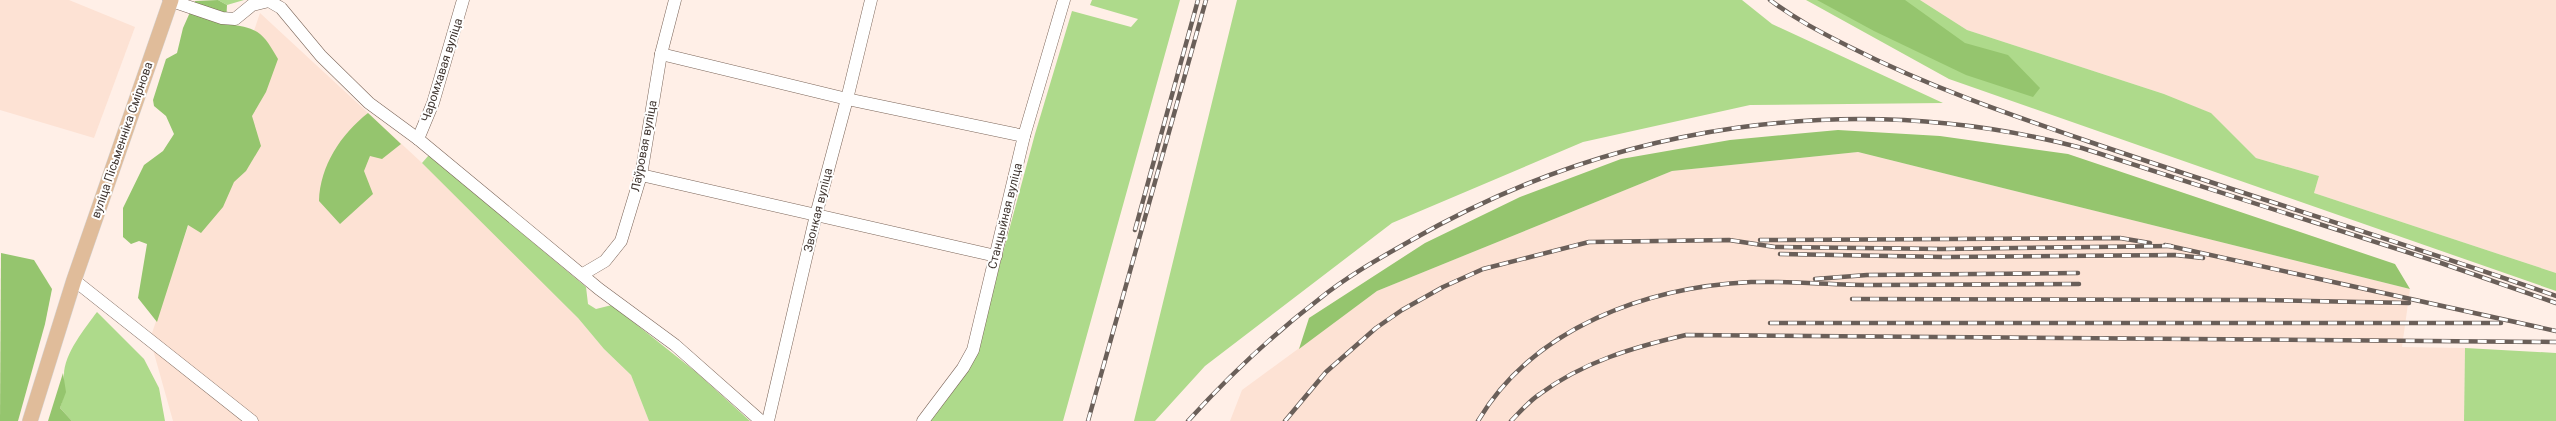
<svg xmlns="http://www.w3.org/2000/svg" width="2556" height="421" font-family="Roboto,sans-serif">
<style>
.built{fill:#fde2d4}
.green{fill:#aeda8b}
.forest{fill:#95c56e}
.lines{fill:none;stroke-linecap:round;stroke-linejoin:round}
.minor-casing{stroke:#7b6559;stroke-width:13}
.major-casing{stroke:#d5d3d2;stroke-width:16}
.minor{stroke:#fff;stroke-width:12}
.major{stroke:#e0bc9a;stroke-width:15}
.rail-casing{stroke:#6a5f59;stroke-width:4.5}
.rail{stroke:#fff;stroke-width:3;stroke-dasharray:9;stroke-linecap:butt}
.labels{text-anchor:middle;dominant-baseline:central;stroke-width:4;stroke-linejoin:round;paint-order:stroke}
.street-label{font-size:12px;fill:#403631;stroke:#fff}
</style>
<rect width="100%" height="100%" fill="#ffefe7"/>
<g class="built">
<path d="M 0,0 L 69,0 L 135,27 L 94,138 L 0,110 Z"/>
<path d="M 1920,0 L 2556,0 L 2556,273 L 2314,193 L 2319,176 L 2256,158 L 2210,113 L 2164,94 L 1967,30 Z"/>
<path d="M 260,13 L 460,198 L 578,318 L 604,349 L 631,375 L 649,421 L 173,421 L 150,339 Z"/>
<path d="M 1858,152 L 2410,289 L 2402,347 L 2465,348 L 2464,421 L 1230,421 L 1242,390 L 1377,291 L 1672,171 Z"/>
</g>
<g class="green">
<path d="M 218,0 L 244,0 L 227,5 Z"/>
<path d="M 1092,0 L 1180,0 L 1063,421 L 926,421 L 974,360 L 1035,134 L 1072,11 L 1131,27 L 1138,19 L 1090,5 Z"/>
<path d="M 1237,0 L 1742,0 L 1772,24 L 1943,103 L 1750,105 L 1583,142 L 1392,223 L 1205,366 L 1155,421 L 1134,421 Z"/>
<path d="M 1806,0 L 1920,0 L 1967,30 L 2164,94 L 2211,113 L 2256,158 L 2319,176 L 2314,193 L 2556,273 L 2556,291 L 1949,79 Z"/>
<path d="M 429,155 L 586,287 L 588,304 L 596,309 L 612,305 L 696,372 L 750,421 L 649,421 L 631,375 L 604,349 L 578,318 L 422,163 Z"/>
<path d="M 97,312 L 144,359 L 159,388 L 165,421 L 72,421 L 60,408 C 66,392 63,391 64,375 C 64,354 85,328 97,312 Z"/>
<path d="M 2465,348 L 2556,353 L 2556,421 L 2464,421 Z"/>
</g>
<g class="forest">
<path d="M 218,0 L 227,5 L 226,24 C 258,28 262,31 278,59 L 266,92 L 252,116 L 261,146 L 246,171 L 234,182 L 223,207 L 201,233 L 188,225 L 157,322 L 138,298 L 147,244 L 139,241 L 131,244 L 123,237 L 123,208 L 144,165 L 163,151 L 174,134 L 166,116 L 154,106 L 153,100 L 166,59 L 177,53 L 183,28 L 195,1 Z"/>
<path d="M 1817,0 L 1905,0 L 1965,43 L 2008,55 L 2040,88 L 2033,97 L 1966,75 L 1874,31 Z"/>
<path d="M 368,113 L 401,144 L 382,159 L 370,156 L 364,171 L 373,194 L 340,224 L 319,201 C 320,166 341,134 368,113 Z"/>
<path d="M 1838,130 L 1940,136 L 2068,154 L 2395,264 L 2410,289 L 1858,152 L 1672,171 L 1377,291 L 1299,349 L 1309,318 L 1425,243 L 1520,197 L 1621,159 L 1730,140 Z"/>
<path d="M 1,253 L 34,260 L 52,289 L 45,324 L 18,421 L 0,421 Z"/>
<path d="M 63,373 L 66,392 L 60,408 L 72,421 L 48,421 Z"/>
</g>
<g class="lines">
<defs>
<g id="minor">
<path d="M 169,0 L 222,18 L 235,19 L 252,5 L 269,1 L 281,8 L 321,56 L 369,103 L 418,139 L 599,289 L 675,345 L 761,421"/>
<path d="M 661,54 L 847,99 L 1024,136"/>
<path d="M 418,139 L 433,103 L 463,0"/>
<path d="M 641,175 L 996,256"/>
<path d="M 583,274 L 605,261 L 621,241 L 641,175 L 661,54 L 675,0"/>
<path d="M 74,280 L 252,421"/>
<path d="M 768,421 L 816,215 L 847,99 L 871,0"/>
<path d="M 923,421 L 963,368 L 973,350 L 1024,136 L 1064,0"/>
</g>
<path id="major" d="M 30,421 L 74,280 L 171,0"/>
</defs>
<use href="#minor" class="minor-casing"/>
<use href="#major" class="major-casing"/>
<use href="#minor" class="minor"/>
<use href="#major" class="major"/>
<defs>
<g id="rail">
<path d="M 1770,0 C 1795,19 1822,33 1850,47 C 1927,86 2008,114 2090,142 C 2245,195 2402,242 2556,296"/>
<path d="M 1135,230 L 1198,0"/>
<path d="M 1760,240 L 2120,238 L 2150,243"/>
<path d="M 2165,245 L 2556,331"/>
<path d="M 1780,254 L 1945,257 L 2175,255 L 2203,258"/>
<path d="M 1815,279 L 1867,275 L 2078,273"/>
<path d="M 1852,299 L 2261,300 L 2409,303"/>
<path d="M 1770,323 L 2501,323"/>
<path d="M 1088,421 L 1206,0"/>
<path d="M 1188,421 C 1228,377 1271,336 1318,300 C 1346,277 1378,259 1410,241 C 1614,123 1854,88 2082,148 L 2441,263 L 2556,303"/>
<path d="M 1285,421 L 1326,372 L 1376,328 L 1402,310 L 1443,287 L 1483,269 L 1589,242 L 1729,240 L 1775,247 L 1942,249 L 2171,246"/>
<path d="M 1478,421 C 1534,327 1647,287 1751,282 C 1792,281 1833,285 1874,285 C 1943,285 2011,284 2079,284"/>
<path d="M 1511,421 C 1520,412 1529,401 1540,394 C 1583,362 1634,347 1686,335 L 2556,342"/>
</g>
</defs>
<use href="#rail" class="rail-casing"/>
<use href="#rail" class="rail"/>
</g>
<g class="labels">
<g class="street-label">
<text transform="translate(442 70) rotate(-72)">Чаромхавая вуліца</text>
<text transform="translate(122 140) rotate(-71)">вуліца Пісьменніка Смірнова</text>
<text transform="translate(644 146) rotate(-79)">Лаўровая вуліца</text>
<text transform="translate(818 210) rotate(-76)">Звонкая вуліца</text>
<text transform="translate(1005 216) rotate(-76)">Станцыйная вуліца</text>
</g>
</g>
</svg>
